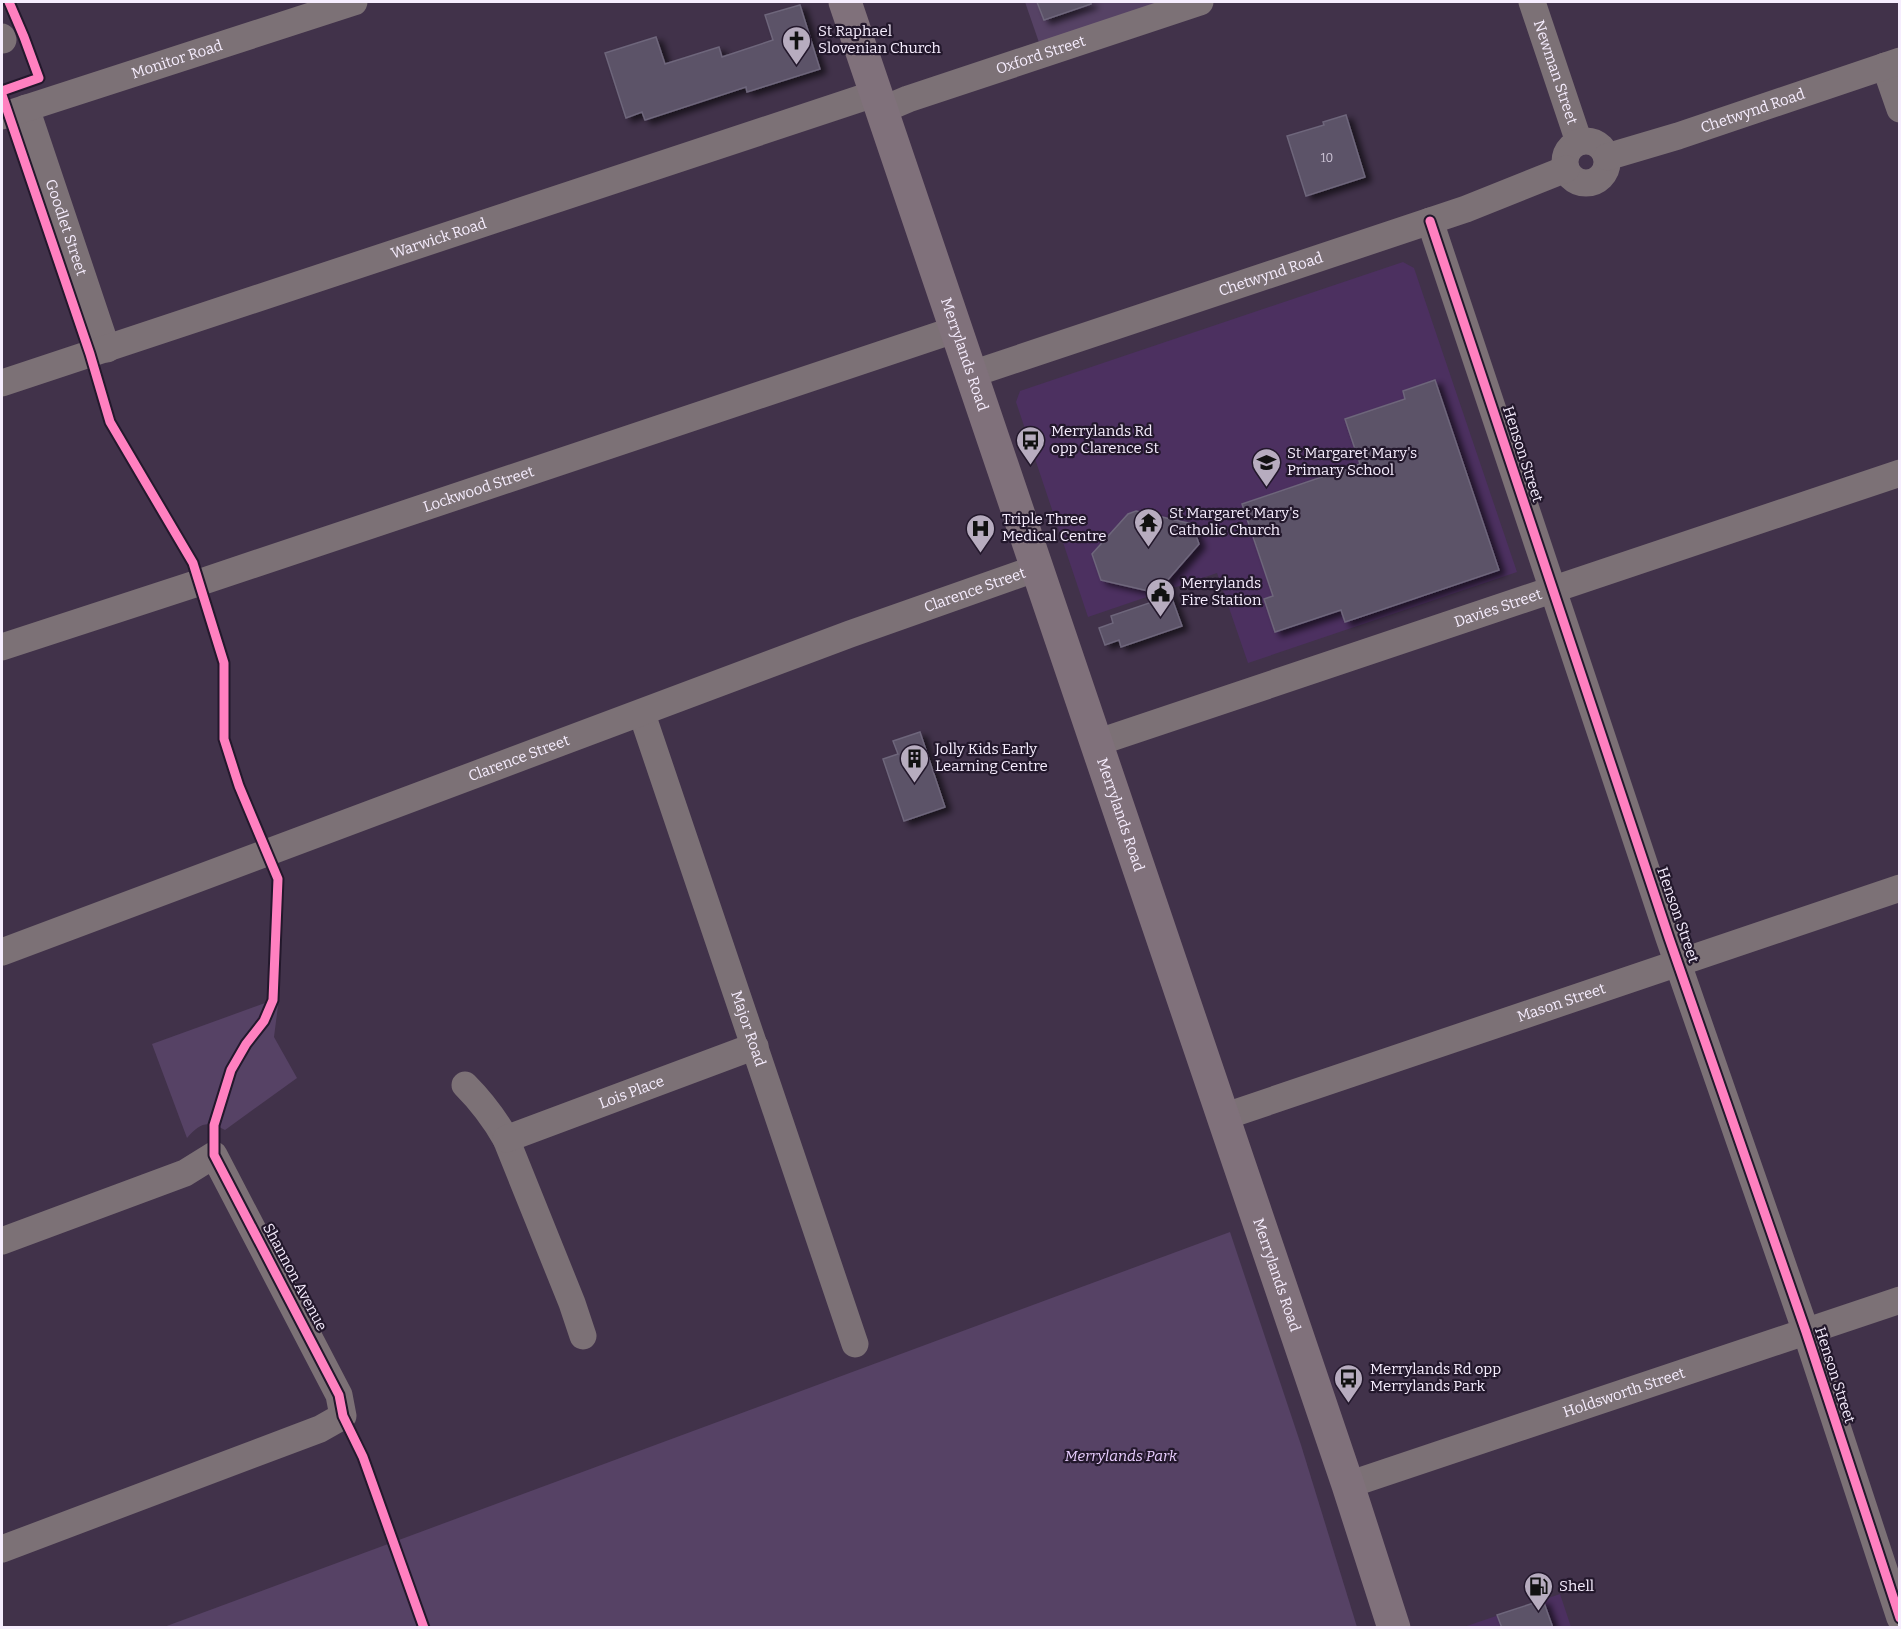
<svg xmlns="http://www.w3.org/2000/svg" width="1901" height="1629" font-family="Bitter,serif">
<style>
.built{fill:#4c3060}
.green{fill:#564265}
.building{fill:#5b5267;stroke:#6e667b;stroke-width:1.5;filter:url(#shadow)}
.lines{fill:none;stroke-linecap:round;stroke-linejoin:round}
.minor{stroke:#7c7176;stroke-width:27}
.major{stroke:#80717b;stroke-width:33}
.cycleway-casing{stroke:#23182c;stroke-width:13}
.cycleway{stroke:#ff80c0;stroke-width:9}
.labels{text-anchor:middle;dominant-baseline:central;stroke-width:4.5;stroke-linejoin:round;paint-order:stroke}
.number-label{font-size:12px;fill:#cfc6d8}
.poi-label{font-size:15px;fill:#f6edfe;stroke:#23182c;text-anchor:start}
.street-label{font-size:15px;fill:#f6edfe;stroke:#23182c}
.park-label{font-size:15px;font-style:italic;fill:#e9ceff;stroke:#23182c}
</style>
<defs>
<filter id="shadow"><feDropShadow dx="6" dy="4" stdDeviation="3" flood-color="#0009"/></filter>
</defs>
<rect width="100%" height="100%" fill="#41324a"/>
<g class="built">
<path d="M 1403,262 L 1414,268 L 1517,572 L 1248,663 L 1217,573 L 1088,617 L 1016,402 L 1020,391 Z"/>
<path d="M 1560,1594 L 1571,1627 L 1461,1628 Z"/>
</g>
<g class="green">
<path d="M 1025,2 L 1186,2 L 1043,54 Z"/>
<path d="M 279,998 L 274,1037 L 297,1078 L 225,1130 C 207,1120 200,1123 187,1138 L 152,1044 Z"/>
<path d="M 1230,1232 L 1301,1445 L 1357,1627 L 164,1627 Z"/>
</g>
<g class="building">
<path d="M 1037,2 L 1091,2 L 1091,4 L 1044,20 Z"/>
<path d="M 800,5 L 820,69 L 747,92 L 746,87 L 645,120 L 642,112 L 626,118 L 605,53 L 656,37 L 665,64 L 719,47 L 722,57 L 773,40 L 765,15 Z"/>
<path d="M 1346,115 L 1365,177 L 1306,196 L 1287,136 L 1324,125 L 1323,122 Z"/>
<path d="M 1435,380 L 1499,570 L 1345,622 L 1341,610 L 1275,632 L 1264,599 L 1273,596 L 1242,504 L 1360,464 L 1345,419 L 1405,399 L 1403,391 Z"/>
<path d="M 1136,511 L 1192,524 L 1199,544 L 1166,582 L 1182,626 L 1121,647 L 1119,640 L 1105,645 L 1099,628 L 1113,623 L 1111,616 L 1170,596 L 1101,580 L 1092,554 L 1128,514 Z"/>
<path d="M 920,732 L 945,807 L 904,821 L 883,759 L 898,754 L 893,741 Z"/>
<path d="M 1543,1600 L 1553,1628 L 1502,1628 L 1497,1615 Z"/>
</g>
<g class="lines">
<g class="minor">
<path id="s1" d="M 1532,2 L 1579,142"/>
<path d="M 2,37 L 3,40"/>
<path d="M 1885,66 L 1900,109"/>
<path id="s2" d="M 26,108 L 107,349"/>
<path id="s3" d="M 882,110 L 908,99 L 1200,2"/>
<path id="s4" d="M 2,116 L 354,2"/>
<circle cx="1586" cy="162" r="21"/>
<path id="s5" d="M 1607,157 L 1678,136 L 1900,61"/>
<path d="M 1430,221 L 1669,938 L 1806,1332 L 1900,1618"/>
<path id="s6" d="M 972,374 L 1466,209 L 1566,169"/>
<path id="s7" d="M 2,383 L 877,93"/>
<path id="s8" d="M 2,647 L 198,583 L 957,329"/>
<path id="s9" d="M 642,714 L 855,1344"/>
<path id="s10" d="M 1096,743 L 1900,473"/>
<path id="s11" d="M 2,952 L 850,634 L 1037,568"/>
<path d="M 465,1085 C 482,1102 494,1118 506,1139 L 572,1303 L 583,1336"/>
<path id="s12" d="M 1223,1117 L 1900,888"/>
<path id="s13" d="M 506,1139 L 755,1046"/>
<path d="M 2,1241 L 185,1173 L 214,1155 L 339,1395 L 343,1416 L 320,1429 L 2,1549"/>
<path id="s14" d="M 1348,1485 L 1900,1300"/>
</g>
<path class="major" id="s15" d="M 845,2 L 1348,1485 L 1394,1628"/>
<defs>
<g id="cycleway">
<path d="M 2,91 L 39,78 L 24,37 L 9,2"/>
<path d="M 2,95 L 90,354 L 110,422 L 193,563 L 224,663 L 224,739 L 239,786 L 278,879 L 273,1000 L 264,1021 L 246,1044 L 231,1070 L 214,1125 L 214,1155 L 339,1395 L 343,1416 L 363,1457 L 424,1628"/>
<path d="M 1430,221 L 1669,938 L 1806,1332 L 1900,1618"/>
</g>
</defs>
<use href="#cycleway" class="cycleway-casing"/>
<use href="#cycleway" class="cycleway"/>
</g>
<defs>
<symbol id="church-pin" viewBox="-11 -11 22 30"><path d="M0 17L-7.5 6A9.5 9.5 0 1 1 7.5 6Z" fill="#b7acbf" stroke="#23182c"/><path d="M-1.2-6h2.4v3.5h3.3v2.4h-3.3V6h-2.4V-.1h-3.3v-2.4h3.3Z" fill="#111"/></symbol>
<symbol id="bus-pin" viewBox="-11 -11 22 30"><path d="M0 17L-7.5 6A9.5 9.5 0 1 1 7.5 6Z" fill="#b7acbf" stroke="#23182c"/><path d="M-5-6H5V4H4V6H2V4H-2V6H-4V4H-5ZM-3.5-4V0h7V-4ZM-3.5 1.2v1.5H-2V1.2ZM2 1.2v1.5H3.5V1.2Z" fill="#111"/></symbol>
<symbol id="school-pin" viewBox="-11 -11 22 30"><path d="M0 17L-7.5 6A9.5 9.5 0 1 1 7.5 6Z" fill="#b7acbf" stroke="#23182c"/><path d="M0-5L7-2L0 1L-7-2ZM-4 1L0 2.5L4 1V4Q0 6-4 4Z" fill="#111"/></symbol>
<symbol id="temple-pin" viewBox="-11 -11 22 30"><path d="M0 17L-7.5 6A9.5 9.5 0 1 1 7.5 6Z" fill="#b7acbf" stroke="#23182c"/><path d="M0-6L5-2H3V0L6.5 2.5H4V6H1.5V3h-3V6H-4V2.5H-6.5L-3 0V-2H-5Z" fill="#111"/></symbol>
<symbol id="hospital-pin" viewBox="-11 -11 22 30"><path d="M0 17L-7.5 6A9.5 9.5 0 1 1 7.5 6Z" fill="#b7acbf" stroke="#23182c"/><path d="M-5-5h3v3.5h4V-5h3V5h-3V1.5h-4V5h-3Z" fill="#111"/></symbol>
<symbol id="civic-pin" viewBox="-11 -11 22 30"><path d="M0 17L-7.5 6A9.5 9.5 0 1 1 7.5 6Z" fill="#b7acbf" stroke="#23182c"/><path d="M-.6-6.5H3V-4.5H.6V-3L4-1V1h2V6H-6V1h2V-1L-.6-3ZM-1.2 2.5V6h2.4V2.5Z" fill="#111"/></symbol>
<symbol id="building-pin" viewBox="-11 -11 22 30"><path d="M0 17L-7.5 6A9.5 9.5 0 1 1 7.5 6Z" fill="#b7acbf" stroke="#23182c"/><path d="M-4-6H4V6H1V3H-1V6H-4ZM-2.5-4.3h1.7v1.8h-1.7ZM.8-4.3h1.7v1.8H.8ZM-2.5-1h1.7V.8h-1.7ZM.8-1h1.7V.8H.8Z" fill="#111"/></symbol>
<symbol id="fuel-pin" viewBox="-11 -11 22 30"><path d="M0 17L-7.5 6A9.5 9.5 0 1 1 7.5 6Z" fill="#b7acbf" stroke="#23182c"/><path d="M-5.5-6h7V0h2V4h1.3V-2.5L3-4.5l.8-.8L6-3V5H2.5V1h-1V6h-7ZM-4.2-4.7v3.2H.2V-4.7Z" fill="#111"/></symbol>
</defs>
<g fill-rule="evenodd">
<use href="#church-pin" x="780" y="24" width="33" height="45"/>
<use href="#bus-pin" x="1014" y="424" width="33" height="45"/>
<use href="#school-pin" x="1250" y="446" width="33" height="45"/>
<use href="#temple-pin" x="1132" y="506" width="33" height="45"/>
<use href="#hospital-pin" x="964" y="512" width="33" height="45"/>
<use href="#civic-pin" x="1144" y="576" width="33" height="45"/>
<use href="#building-pin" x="898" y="742" width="33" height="45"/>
<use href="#bus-pin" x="1332" y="1362" width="33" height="45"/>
<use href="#fuel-pin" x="1522" y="1570" width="33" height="45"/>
</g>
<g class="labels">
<g class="number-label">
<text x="1327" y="158">10</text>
</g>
<g class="poi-label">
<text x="818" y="31">St Raphael<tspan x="818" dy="17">Slovenian Church</tspan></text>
<text x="1051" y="431">Merrylands Rd<tspan x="1051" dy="17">opp Clarence St</tspan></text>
<text x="1287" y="453">St Margaret Mary's<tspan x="1287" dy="17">Primary School</tspan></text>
<text x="1169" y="513">St Margaret Mary's<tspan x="1169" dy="17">Catholic Church</tspan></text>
<text x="1002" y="519">Triple Three<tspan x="1002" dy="17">Medical Centre</tspan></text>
<text x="1181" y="583">Merrylands<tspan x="1181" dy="17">Fire Station</tspan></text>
<text x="935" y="749">Jolly Kids Early<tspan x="935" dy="17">Learning Centre</tspan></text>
<text x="1370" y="1369">Merrylands Rd opp<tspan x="1370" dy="17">Merrylands Park</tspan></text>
<text x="1559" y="1586">Shell</text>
</g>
<g class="street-label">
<text stroke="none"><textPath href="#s3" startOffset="168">Oxford Street</textPath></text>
<text stroke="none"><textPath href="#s4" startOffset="184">Monitor Road</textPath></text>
<text stroke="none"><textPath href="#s1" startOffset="74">Newman Street</textPath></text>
<text stroke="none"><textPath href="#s5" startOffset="153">Chetwynd Road</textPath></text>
<text stroke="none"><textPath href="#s2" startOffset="126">Goodlet Street</textPath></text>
<text stroke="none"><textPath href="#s7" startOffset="460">Warwick Road</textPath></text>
<text stroke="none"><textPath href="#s6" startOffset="315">Chetwynd Road</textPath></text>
<text stroke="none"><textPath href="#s15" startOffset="372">Merrylands Road</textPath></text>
<text transform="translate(1523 454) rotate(72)">Henson Street</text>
<text stroke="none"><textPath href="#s8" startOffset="502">Lockwood Street</textPath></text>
<text stroke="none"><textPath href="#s11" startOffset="1038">Clarence Street</textPath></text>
<text stroke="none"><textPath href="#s10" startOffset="424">Davies Street</textPath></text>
<text stroke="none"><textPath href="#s11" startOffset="552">Clarence Street</textPath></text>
<text stroke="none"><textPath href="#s15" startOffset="858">Merrylands Road</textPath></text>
<text transform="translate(1678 915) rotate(71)">Henson Street</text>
<text stroke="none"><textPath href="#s12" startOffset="357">Mason Street</textPath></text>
<text stroke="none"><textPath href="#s9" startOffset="332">Major Road</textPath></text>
<text stroke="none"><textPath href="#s13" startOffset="134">Lois Place</textPath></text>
<text stroke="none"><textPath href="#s15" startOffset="1344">Merrylands Road</textPath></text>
<text transform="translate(295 1277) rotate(62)">Shannon Avenue</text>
<text transform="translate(1835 1375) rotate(72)">Henson Street</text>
<text stroke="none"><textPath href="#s14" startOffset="291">Holdsworth Street</textPath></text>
</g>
<g class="park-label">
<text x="1121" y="1456">Merrylands Park</text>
</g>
</g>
<rect width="1901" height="1629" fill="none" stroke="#f6edfe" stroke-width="6"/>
</svg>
